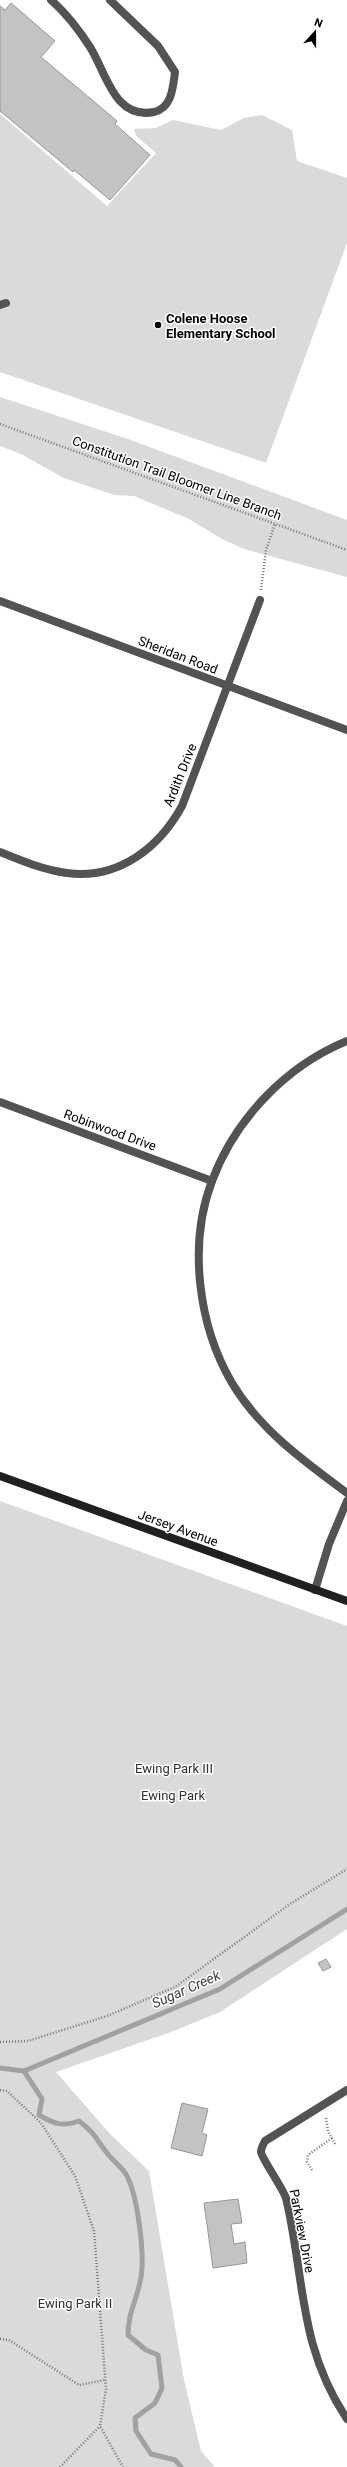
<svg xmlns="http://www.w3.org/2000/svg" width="347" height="2467" font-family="Roboto,sans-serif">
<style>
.green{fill:#dadada}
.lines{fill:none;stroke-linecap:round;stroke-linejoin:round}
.stream{stroke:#a1a1a1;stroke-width:5}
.building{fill:#c3c3c3;stroke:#979797}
.path{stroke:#757575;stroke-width:2.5;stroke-dasharray:1 2;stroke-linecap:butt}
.lane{stroke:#535353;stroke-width:8}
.street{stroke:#535353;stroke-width:8}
.secondary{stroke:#202020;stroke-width:8}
.poi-dot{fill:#000;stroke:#fff;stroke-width:1.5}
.labels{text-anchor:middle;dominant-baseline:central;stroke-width:3;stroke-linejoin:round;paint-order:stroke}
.poi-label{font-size:13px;font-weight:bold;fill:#000;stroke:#fff;text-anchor:start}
.street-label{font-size:13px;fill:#000;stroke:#fff}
.park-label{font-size:13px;fill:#313131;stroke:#fff}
.water-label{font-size:14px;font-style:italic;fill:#424242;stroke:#fff}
</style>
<rect width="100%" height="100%" fill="#fff"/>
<g class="green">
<path d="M 0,114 L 107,206 L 156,153 L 136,136 L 134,129 L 156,128 L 173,120 L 221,130 L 244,118 L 262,115 L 292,130 L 297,161 L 347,178 L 347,243 L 266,463 L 0,372 Z"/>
<path d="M 0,397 L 128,439 L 347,520 L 347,577 L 244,549 L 222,539 L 189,519 L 134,496 L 114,495 L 64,478 L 21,454 L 0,446 Z"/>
<path d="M 0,1501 L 347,1626 L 347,1929 L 220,2012 L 171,2032 L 56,2072 L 110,2134 L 149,2171 L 184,2380 L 201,2451 L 215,2467 L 0,2467 Z"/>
</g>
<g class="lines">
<g class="stream">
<path d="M 0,2068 L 24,2071 L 220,1989 L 347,1909"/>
<path d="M 24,2071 L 42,2099 L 39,2115 C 54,2124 62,2127 79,2121 C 95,2133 96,2139 107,2153 C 113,2161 123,2168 127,2176 C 138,2198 146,2259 140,2282 C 136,2302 128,2313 128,2335 L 146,2350 L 158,2355 L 162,2388 L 155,2403 L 135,2418 L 136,2431 L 151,2454 L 175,2460 L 181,2467"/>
</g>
</g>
<g class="building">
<path d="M 11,3 L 55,41 L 41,57 L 117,121 L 115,124 L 150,155 L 110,200 L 74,170 L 73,172 L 0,111 L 0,6 L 5,10 Z"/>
<path d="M 326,1959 L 331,1967 L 323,1971 L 318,1963 Z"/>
<path d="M 182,2103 L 208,2109 L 202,2133 L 207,2135 L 202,2156 L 171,2148 Z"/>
<path d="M 238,2199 L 242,2223 L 231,2224 L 234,2244 L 245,2242 L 247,2263 L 213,2268 L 204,2203 Z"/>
</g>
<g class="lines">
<g class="path">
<path d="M 0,424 L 347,550"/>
<path d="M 261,590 L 266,550 L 275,524"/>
<path d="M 0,2042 L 28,2041 L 107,2016 L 175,1987 L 290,1904 L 347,1869"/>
<path d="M 0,2090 L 7,2091 L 41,2123 L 75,2176 L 94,2231 L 106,2389 L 100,2426 L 123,2467"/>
<path d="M 326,2118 L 328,2131 L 335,2144"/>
<path d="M 312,2170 L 307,2162 L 308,2155 L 332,2138"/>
<path d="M 0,2339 L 9,2340 L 79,2385 L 105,2380"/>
<path d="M 60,2467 L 100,2426"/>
</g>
<g class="lane">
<path d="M 51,0 C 66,13 79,30 90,47 C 106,72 114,120 154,112 C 172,108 173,87 175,72 L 158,46 L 110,0"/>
<path d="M 0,305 L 6,303"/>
</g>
<g class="street">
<path d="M 0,601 L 347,730"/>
<path d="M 0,852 C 22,861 44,870 67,873 C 118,880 159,848 182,806 L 260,600"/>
<path d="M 347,1041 C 286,1066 235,1119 212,1181 C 188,1244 198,1325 232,1383 C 260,1430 304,1461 347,1493"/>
<path d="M 0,1102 L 212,1181"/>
<path d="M 315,1590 L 329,1544 L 347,1501"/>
<path d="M 347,2090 L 265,2141 C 263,2145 261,2148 261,2152 C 262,2159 281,2185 286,2198 C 305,2278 298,2346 347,2419"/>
</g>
<path class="secondary" d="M 0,1476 L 347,1601"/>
</g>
<circle class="poi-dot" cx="158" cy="325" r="4"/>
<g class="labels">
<g class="poi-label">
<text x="166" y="318">Colene Hoose<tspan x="166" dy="15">Elementary School</tspan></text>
</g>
<g class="street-label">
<text transform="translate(177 478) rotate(20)">Constitution Trail Bloomer Line Branch</text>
<text transform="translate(178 655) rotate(21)">Sheridan Road</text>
<text transform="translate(180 775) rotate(-68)">Ardith Drive</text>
<text transform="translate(110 1130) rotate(20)">Robinwood Drive</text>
<text transform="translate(178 1528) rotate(20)">Jersey Avenue</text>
<text transform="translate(302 2231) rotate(79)">Parkview Drive</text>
</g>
<g class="park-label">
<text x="174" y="1768">Ewing Park III</text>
<text x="173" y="1795">Ewing Park</text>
<text x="75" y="2303">Ewing Park II</text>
</g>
<g class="water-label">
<text transform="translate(186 1989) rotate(-24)">Sugar Creek</text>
</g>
</g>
<g transform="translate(315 32) rotate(21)" stroke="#ffffff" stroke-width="3" paint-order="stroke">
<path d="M0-3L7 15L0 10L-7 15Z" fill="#000000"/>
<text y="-6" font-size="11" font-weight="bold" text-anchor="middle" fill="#000000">N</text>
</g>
</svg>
